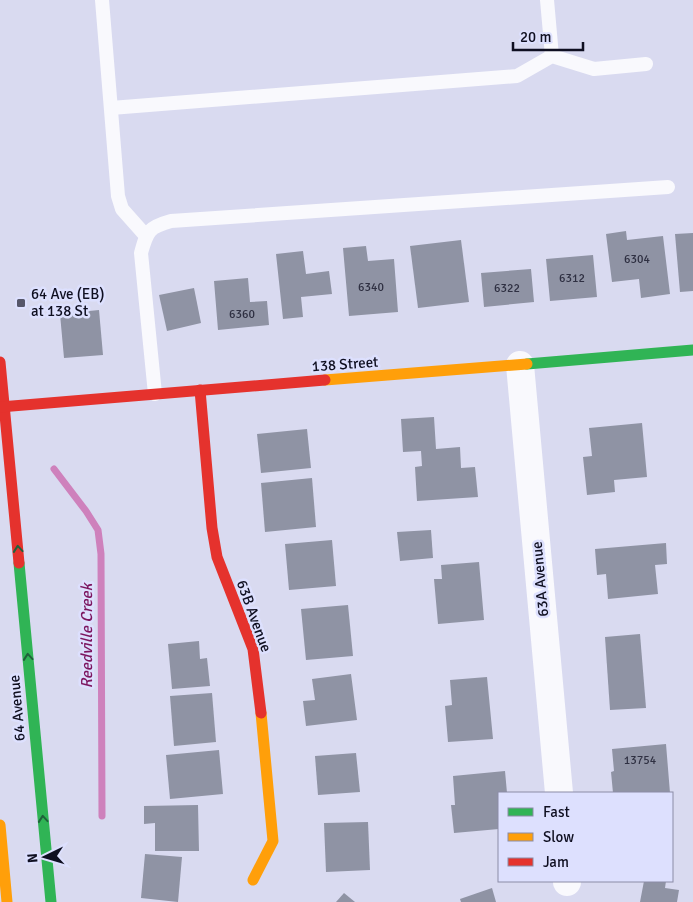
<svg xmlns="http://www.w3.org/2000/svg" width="693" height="902" font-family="Signika,sans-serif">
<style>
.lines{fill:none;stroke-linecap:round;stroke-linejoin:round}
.stream{stroke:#ce81bc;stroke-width:7}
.building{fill:#8f93a4}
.lane{stroke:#f9f9fd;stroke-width:14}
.street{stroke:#f9f9fd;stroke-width:28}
.fast{stroke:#30b455;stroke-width:11}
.slow{stroke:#ff9f0a;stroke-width:11}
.jam{stroke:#e5322d;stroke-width:11}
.oneway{stroke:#20623b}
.poi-dot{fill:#565669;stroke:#dde0fe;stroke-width:2}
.labels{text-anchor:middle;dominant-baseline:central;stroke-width:5;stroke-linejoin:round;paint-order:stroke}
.number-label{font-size:12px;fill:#2f3042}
.poi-label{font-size:15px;fill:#0f0f21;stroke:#dde0fe;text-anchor:start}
.street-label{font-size:15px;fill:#0f0f21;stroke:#dde0fe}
.water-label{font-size:16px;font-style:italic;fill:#7c1660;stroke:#dde0fe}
</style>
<rect width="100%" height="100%" fill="#d9daf0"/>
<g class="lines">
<path class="stream" d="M 54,469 L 86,511 L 98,530 L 101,554 L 102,816"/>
</g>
<g class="building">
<path d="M 626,231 L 627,240 L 663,236 L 670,294 L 641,298 L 639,279 L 612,282 L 606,234 Z"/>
<path d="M 693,233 L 693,291 L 680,292 L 675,234 Z"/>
<path d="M 461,240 L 469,302 L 418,308 L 410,246 Z"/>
<path d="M 366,246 L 368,261 L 394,259 L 398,312 L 349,316 L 343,248 Z"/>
<path d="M 303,251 L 306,274 L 329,271 L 332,294 L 301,297 L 303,317 L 283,319 L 276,254 Z"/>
<path d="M 593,255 L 597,297 L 550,301 L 546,259 Z"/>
<path d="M 531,269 L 534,302 L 484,307 L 481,273 Z"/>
<path d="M 248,278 L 250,302 L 267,301 L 269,325 L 218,330 L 214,281 Z"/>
<path d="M 194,288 L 201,323 L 167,331 L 159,295 Z"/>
<path d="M 99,310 L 103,355 L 64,358 L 60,314 Z"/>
<path d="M 434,417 L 436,449 L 460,447 L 461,468 L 475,467 L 478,497 L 417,501 L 415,467 L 422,466 L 421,451 L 403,452 L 401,419 Z"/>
<path d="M 642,423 L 647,477 L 614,480 L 615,492 L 587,495 L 583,457 L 592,456 L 589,428 Z"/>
<path d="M 307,429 L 311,468 L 261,473 L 257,434 Z"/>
<path d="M 312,478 L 316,527 L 265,532 L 261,483 Z"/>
<path d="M 431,530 L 433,558 L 400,561 L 397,532 Z"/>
<path d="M 332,540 L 336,586 L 289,590 L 285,544 Z"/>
<path d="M 666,543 L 667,564 L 655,565 L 658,594 L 608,599 L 606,574 L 597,575 L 595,549 Z"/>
<path d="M 479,562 L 484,620 L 438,624 L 434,579 L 442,579 L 441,565 Z"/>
<path d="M 348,605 L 353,656 L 306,660 L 301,609 Z"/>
<path d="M 640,634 L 646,708 L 610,710 L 605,637 Z"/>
<path d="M 199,641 L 200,659 L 207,658 L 210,686 L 172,689 L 168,644 Z"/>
<path d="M 351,674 L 357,720 L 306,726 L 303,701 L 315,700 L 312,679 Z"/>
<path d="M 487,677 L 493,739 L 448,742 L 445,706 L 452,705 L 450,680 Z"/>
<path d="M 212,693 L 216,742 L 174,746 L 170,696 Z"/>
<path d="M 666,744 L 670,793 L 613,793 L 611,772 L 614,771 L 612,749 Z"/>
<path d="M 219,750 L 223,794 L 170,799 L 166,755 Z"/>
<path d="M 356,753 L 360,792 L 318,795 L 315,756 Z"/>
<path d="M 505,771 L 507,793 L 499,793 L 499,829 L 454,833 L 451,805 L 455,805 L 453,776 Z"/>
<path d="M 198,805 L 199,851 L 155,851 L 155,823 L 144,824 L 144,806 Z"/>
<path d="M 368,822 L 370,870 L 326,872 L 324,823 Z"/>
<path d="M 145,854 L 182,857 L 178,902 L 141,898 Z"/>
<path d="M 644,881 L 666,881 L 665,888 L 679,890 L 677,902 L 640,902 Z"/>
<path d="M 492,888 L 496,902 L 461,902 L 460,899 Z"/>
<path d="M 344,893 L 355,902 L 336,902 Z"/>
</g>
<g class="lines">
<g class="lane">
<path d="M 102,0 L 118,196 L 122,209 L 146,236"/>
<path d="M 547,0 L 552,56"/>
<path d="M 111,108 L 517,76 L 552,56 L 594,69 L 646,64"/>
<path d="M 155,394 L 141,253 C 147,231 149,227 171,221 L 668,187"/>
</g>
<g class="street">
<path d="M 520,365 L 559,793"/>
<path d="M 567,881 L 567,882"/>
</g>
<g class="fast">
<path d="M 527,364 L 693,350"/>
<path d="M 19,563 L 51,902"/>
</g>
<g class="slow">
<path d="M 325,380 L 527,364"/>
<path d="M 0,825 L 7,902"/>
<path d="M 253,880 L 273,841 L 261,713"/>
</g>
<g class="jam">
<path d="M 0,362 L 19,563"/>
<path d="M 200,390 L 212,528 L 217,557 L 253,649 L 261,713"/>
<path d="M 0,407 L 325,380"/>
</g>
</g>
<defs><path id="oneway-chevron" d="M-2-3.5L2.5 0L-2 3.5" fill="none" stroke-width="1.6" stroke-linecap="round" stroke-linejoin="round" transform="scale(1.25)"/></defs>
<g class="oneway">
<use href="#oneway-chevron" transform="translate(18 549) rotate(-95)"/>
<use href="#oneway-chevron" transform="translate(28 657) rotate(-95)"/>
<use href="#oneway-chevron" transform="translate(43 819) rotate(-95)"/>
</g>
<rect class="poi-dot" x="16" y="298" width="10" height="10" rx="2.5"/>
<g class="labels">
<g class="number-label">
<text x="637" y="259">6304</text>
<text x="572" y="278">6312</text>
<text x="371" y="287">6340</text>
<text x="507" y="288">6322</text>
<text x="242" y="314">6360</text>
<text x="640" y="760">13754</text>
</g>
<g class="poi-label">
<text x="31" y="294">64 Ave (EB)<tspan x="31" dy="17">at 138 St</tspan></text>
</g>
<g class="street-label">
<text transform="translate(345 364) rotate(-4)">138 Street</text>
<text transform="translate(540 579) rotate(-95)">63A Avenue</text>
<text transform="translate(254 616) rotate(70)">63B Avenue</text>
<text transform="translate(17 708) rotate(-95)">64 Avenue</text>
</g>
<g class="water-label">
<text transform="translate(87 636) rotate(-90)">Reedville Creek</text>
</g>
</g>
<rect x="498" y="792" width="175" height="90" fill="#dde0fe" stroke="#8b8ca6"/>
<rect x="508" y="808" width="25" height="8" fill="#30b455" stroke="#8b8ca6"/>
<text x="543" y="817" font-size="15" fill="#0f0f21">Fast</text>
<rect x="508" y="833" width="25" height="8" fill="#ff9f0a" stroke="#8b8ca6"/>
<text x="543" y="842" font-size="15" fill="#0f0f21">Slow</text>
<rect x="508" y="858" width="25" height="8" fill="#e5322d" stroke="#8b8ca6"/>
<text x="543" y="867" font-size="15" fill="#0f0f21">Jam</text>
<g transform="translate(45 857) rotate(265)" stroke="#dde0fe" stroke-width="4" paint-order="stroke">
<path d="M0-4L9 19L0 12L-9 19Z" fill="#0f0f21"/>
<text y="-8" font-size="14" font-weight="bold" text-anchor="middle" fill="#0f0f21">N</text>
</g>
<path d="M513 42v8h70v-8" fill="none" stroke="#0f0f21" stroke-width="2.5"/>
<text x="520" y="42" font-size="15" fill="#0f0f21" stroke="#dde0fe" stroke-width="4" paint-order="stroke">20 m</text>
</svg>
